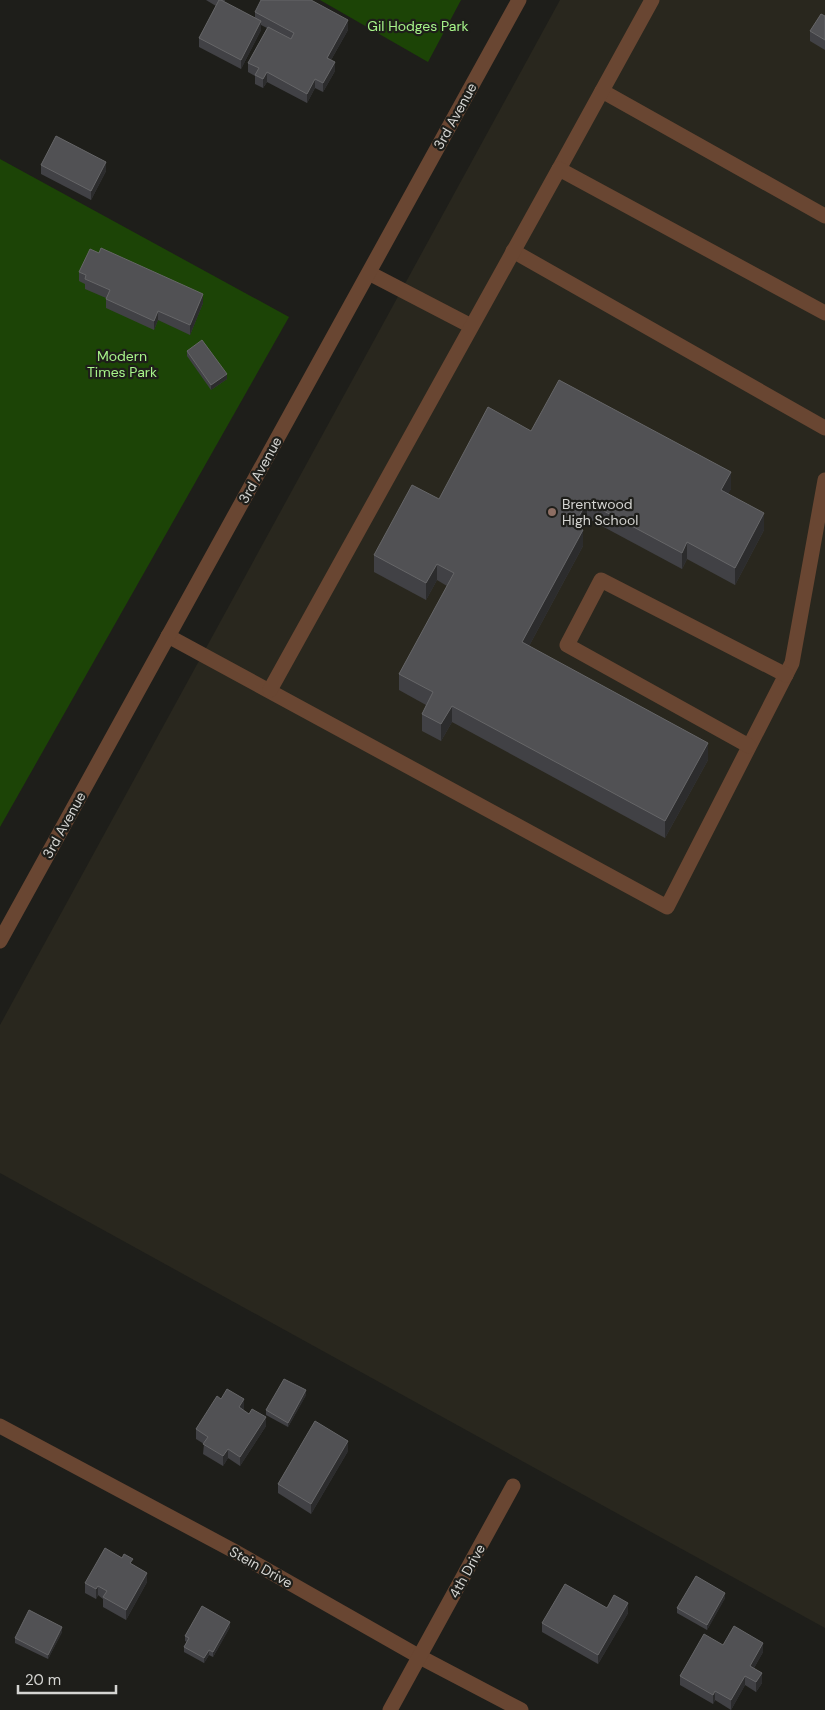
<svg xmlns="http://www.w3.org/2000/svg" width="825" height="1710" font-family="'DM Sans',sans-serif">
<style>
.built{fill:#29271e}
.green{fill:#1c4406}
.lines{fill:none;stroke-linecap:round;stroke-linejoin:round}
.minor{stroke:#694632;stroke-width:15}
.wall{fill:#414145}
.shaded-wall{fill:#2c2c2d}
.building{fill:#515154;stroke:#666668}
.education-dot{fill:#8d6e63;stroke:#1e1e1a;stroke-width:2}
.labels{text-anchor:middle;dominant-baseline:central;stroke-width:4.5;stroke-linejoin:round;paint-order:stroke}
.park-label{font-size:14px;fill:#a7f48a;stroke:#1e1e1a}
.street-label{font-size:14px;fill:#d5d5d2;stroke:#1e1e1a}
.poi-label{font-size:14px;fill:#d5d5d2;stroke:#1e1e1a;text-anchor:start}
</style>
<rect width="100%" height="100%" fill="#1e1e1a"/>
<path class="built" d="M 560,0 L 825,0 L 825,1628 L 0,1173 L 0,1025 Z"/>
<g class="green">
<path d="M 320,0 L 461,0 L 428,62 Z"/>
<path d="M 0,159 L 289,317 L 0,827 Z"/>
</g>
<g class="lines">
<g class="minor">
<path d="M 602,91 L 825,216"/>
<path d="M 559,169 L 652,0"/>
<path d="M 513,251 L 825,428"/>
<path d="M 369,273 L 471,326"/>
<path d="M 168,636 L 667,907 L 792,663 L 825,480"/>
<path d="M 270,690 L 559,169 L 825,313"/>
<path d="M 749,746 L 567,645 L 601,580 L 786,675"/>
<path d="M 0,941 L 519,0"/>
<path d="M 0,1426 L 232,1550 L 420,1657 L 521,1710"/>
<path d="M 390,1710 L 513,1486"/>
</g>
</g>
<g class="wall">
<path d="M 206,0 L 225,0 L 224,2 L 255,18 L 255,12 L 348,30 L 331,60 L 335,71 L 323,92 L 315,88 L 307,103 L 267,82 L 263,88 L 255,84 L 255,76 L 248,72 L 248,63 L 267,28 L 261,25 L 261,30 L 241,69 L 199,47 L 199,38 L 216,6 Z"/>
<path d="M 825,16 L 825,50 L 810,41 L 810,31 Z"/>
<path d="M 41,165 L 106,171 L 91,200 L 41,174 Z"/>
<path d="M 79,272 L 203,303 L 190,335 L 158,320 L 154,330 L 106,308 L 106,298 L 85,289 L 85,284 L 79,281 Z"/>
<path d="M 187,351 L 227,379 L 211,390 L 187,356 Z"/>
<path d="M 531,431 L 731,489 L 728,493 L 764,530 L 735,585 L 687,559 L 682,569 L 587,518 L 581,529 L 583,546 L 529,646 L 708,760 L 665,838 L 452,722 L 441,741 L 422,731 L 422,714 L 426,705 L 399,690 L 399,674 L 447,586 L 437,580 L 426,600 L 374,572 L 374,555 L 439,499 Z"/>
<path d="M 306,1395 L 288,1427 L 266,1415 L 266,1410 Z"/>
<path d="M 221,1399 L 244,1409 L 243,1410 L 266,1426 L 240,1466 L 228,1458 L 223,1466 L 203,1454 L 204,1444 L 196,1439 L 196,1429 Z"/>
<path d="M 348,1451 L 311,1514 L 278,1493 L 278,1484 Z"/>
<path d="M 133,1565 L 147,1582 L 126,1620 L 103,1607 L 103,1599 L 98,1595 L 96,1599 L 85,1593 L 85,1583 Z"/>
<path d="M 725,1598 L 707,1630 L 677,1613 L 677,1608 Z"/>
<path d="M 607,1608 L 628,1613 L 598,1664 L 542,1632 L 542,1623 Z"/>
<path d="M 230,1627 L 213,1657 L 209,1655 L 204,1663 L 184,1652 L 184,1647 L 187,1642 L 185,1641 L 185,1636 Z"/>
<path d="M 62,1632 L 48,1659 L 15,1643 L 15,1638 Z"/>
<path d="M 723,1645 L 763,1652 L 754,1668 L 762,1683 L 756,1692 L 745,1685 L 731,1710 L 715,1700 L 713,1704 L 680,1685 L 680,1676 Z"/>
</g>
<g class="shaded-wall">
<path d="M 348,20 L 348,30 L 327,67 L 327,58 Z"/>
<path d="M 261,21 L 261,30 L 241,69 L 241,60 Z"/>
<path d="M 335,62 L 335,71 L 323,92 L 323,83 Z"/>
<path d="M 267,72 L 267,82 L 263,88 L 263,79 Z"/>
<path d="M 315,79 L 315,88 L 307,103 L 307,94 Z"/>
<path d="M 106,162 L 106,171 L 91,200 L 91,191 Z"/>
<path d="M 203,294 L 203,303 L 190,335 L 190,325 Z"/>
<path d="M 158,311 L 158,320 L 154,330 L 154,321 Z"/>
<path d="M 227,374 L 227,379 L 211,390 L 211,385 Z"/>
<path d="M 731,472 L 731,489 L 721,506 L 721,490 Z"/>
<path d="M 587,502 L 587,518 L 574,542 L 574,525 Z"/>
<path d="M 764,513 L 764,530 L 735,585 L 735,568 Z"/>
<path d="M 583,530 L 583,546 L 522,659 L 522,642 Z"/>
<path d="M 687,542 L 687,559 L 682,569 L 682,553 Z"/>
<path d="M 437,564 L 437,580 L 426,600 L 426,583 Z"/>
<path d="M 452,706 L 452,722 L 441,741 L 441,724 Z"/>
<path d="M 708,743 L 708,760 L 665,838 L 665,821 Z"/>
<path d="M 306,1390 L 306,1395 L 288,1427 L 288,1423 Z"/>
<path d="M 244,1399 L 244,1409 L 239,1417 L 239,1407 Z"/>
<path d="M 266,1417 L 266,1426 L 240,1466 L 240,1457 Z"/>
<path d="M 348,1441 L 348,1451 L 311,1514 L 311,1504 Z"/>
<path d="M 228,1449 L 228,1458 L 223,1466 L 223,1456 Z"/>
<path d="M 147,1573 L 147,1582 L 126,1620 L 126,1610 Z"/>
<path d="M 98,1586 L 98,1595 L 96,1599 L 96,1589 Z"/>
<path d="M 725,1593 L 725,1598 L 707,1630 L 707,1625 Z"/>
<path d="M 628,1603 L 628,1613 L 598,1664 L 598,1655 Z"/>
<path d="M 230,1622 L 230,1627 L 213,1657 L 213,1652 Z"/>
<path d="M 62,1627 L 62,1632 L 48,1659 L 48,1655 Z"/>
<path d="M 763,1643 L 763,1652 L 750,1675 L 750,1666 Z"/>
<path d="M 209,1650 L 209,1655 L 204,1663 L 204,1658 Z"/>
<path d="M 762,1673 L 762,1683 L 756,1692 L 756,1682 Z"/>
<path d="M 745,1676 L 745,1685 L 731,1710 L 731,1700 Z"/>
<path d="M 715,1691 L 715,1700 L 713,1704 L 713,1695 Z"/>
</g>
<g class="building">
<path d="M 219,0 L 221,0 L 261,21 L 241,60 L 199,38 Z"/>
<path d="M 261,0 L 311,0 L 348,20 L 327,58 L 335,62 L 323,83 L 315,79 L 307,94 L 267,72 L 263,79 L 255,75 L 259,68 L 248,63 L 268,27 L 291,39 L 294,33 L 255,12 Z"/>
<path d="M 821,14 L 825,16 L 825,40 L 810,31 Z"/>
<path d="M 56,136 L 106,162 L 91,191 L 41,165 Z"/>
<path d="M 101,248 L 203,294 L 190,325 L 158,311 L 154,321 L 106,299 L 110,290 L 85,279 L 86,275 L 79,272 L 90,249 L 99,253 Z"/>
<path d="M 202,340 L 227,374 L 211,385 L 187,351 Z"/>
<path d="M 559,380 L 731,472 L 721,490 L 764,513 L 735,568 L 687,542 L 682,553 L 587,502 L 574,525 L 583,530 L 522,642 L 708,743 L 665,821 L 452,706 L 441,724 L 422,714 L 433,692 L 399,674 L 454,573 L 437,564 L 426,583 L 374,555 L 412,485 L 439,499 L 488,407 L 531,431 Z"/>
<path d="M 284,1379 L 306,1390 L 288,1423 L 266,1410 Z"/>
<path d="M 227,1389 L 244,1399 L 239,1407 L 249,1414 L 252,1409 L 266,1417 L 240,1457 L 228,1449 L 223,1456 L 203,1444 L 208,1437 L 196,1429 L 217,1396 L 221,1399 Z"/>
<path d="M 315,1421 L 348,1441 L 311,1504 L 278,1484 Z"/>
<path d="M 105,1548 L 122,1558 L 124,1554 L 133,1559 L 130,1563 L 147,1573 L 126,1610 L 103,1597 L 107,1591 L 98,1586 L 96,1589 L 85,1583 Z"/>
<path d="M 696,1576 L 725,1593 L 707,1625 L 677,1608 Z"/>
<path d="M 565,1584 L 607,1608 L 614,1595 L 628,1603 L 598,1655 L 542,1623 Z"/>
<path d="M 202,1606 L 230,1622 L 213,1652 L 209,1650 L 204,1658 L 184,1647 L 189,1638 L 185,1636 Z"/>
<path d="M 29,1610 L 62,1627 L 48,1655 L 15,1638 Z"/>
<path d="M 734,1626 L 763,1643 L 750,1666 L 762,1673 L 756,1682 L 745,1676 L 731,1700 L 715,1691 L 713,1695 L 680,1676 L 704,1634 L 723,1645 Z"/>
</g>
<circle class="education-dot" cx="552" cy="512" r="5"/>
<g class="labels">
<g class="park-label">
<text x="418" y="26">Gil Hodges Park</text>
<text x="122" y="356">Modern<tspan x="122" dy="16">Times Park</tspan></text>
</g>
<g class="street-label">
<text transform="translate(455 116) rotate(-61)">3rd Avenue</text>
<text transform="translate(260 470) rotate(-61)">3rd Avenue</text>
<text transform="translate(64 825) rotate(-61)">3rd Avenue</text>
<text transform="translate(261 1567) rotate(29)">Stein Drive</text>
<text transform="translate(467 1571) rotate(-61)">4th Drive</text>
</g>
<g class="poi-label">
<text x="562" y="504">Brentwood<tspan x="562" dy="16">High School</tspan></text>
</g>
</g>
<path d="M18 1685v8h98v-8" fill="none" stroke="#d5d5d2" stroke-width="2.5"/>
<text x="25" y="1685" font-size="15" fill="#d5d5d2" stroke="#1e1e1a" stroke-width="4" paint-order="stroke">20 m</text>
</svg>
